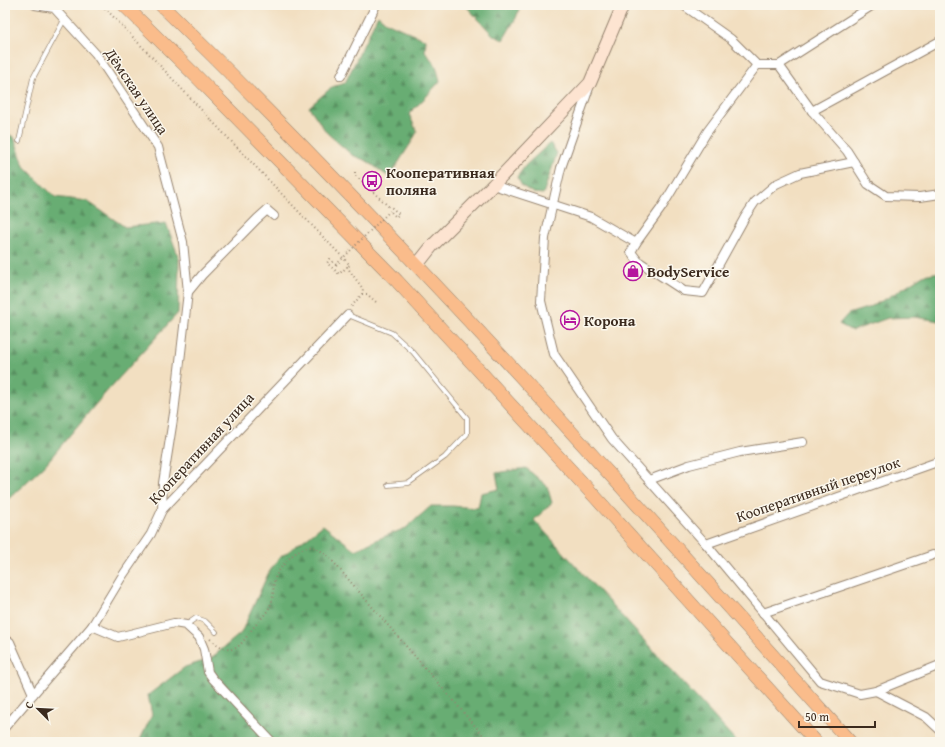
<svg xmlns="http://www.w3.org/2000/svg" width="945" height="747" font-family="'Gentium Book Plus',serif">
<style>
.forest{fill:url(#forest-firs);stroke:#526c48}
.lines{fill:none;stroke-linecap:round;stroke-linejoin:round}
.lane-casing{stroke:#968470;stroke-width:5.5}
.street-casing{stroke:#968470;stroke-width:10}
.secondary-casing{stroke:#968470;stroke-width:14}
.primary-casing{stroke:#968470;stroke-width:14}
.path{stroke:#968470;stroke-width:2;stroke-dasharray:1 3;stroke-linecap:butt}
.lane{stroke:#fff;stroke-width:4}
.street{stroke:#fff;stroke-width:8}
.secondary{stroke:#fde4d1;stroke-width:12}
.primary{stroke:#fabc8b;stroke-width:13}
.path-bridge{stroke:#968470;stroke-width:2;stroke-dasharray:1 3;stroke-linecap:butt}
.labels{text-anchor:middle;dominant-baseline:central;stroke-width:3;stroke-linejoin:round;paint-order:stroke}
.street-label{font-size:15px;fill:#3b2a1e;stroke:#fbf7ec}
.poi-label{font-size:15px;font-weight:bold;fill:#3b2a1e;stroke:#fbf7ec;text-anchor:start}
</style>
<defs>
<pattern id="forest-firs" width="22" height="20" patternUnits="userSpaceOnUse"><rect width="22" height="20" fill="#68ad73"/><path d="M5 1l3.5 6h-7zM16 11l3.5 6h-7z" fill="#578d5e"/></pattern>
</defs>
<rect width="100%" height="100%" fill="#fbf7ec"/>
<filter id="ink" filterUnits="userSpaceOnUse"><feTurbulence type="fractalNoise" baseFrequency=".025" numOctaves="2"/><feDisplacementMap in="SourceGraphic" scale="8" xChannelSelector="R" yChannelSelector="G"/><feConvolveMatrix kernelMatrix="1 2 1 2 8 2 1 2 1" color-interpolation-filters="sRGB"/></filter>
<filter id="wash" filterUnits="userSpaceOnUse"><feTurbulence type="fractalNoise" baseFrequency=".012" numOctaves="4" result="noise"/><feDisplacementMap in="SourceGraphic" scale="16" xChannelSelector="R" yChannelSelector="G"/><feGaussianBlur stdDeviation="0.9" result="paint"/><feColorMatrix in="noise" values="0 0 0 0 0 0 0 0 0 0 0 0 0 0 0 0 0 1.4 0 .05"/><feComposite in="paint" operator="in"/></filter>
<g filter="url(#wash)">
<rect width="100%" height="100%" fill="#f2dfc1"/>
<g class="forest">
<path d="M 466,5 L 521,5 L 516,18 L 503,40 L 493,35 L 466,6 Z"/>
<path d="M 378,15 L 386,22 L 426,40 L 425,51 L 436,66 L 440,81 L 425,98 L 409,114 L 417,132 L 411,143 L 389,177 L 367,161 L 352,155 L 327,133 L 309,107 L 332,87 L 345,83 Z"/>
<path d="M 5,133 L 14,137 L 24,166 L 55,197 L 87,201 L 125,227 L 166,223 L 179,258 L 178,313 L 100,399 L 44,466 L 5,502 Z"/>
<path d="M 550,143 L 557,153 L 543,194 L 533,193 L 522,186 L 517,177 L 526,165 Z"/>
<path d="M 940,272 L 940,321 L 914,317 L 888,318 L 852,331 L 839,324 L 848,314 L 870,307 L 889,297 L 923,275 Z"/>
<path d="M 526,468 L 547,486 L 552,503 L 534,520 L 737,742 L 139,742 L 152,715 L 148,695 L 185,667 L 210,659 L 241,633 L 268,574 L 278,559 L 308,537 L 323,525 L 355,550 L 383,537 L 406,528 L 431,506 L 452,506 L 478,508 L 481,493 L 499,489 L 496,473 Z"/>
</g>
</g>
<g filter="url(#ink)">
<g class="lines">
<defs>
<g id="lane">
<path d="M 19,141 L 33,78 L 64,20"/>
<path d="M 348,315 L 392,333 L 413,352 L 467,418 L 467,434 L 445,457 L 409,483 L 388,485"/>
<path d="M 186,625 L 196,618 L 205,621 L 216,632"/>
</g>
<g id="street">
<path d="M 35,5 L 54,8 L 96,54 L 158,147 L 183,242 L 188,292 L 174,413 L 163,483 L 162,510"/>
<path d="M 683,5 L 731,39 L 757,65 L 779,65 L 812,111 L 847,151 L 868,184 L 886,196 L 920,197 L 940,194"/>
<path d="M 779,65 L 873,5"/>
<path d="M 341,76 L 376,5"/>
<path d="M 589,88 L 561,168 L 545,238 L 541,301 L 554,354 L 612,439 L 706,544 L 820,681 L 860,694 L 876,691 L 940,665"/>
<path d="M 812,111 L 940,41"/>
<path d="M 493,185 L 591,217 L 636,243 L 631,252 L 638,261 L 684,291 L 703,293 L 745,217 L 755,202 L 776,184 L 800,173 L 854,162"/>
<path d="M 636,243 L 662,207 L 707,132 L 757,65"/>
<path d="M 188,292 L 202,275 L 257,219 L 267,210 L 274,216"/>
<path d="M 649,480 L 689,465 L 740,452 L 803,442"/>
<path d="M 706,544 L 940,461"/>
<path d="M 763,613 L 933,555"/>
<path d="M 92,626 L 118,637 L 174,623 L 186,625 L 199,637 L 204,649 L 208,672 L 213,679 L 272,742"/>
<path d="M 5,640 L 10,642 L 33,694"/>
<path d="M 876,691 L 926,717 L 940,730"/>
<path d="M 5,727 L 92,626 L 121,578 L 151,534 L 162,510 L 348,315"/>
</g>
<path id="secondary" d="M 417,265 L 432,246 L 493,185 L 590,83 L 623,5"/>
<g id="primary">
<path d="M 124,5 L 198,78 L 397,281 L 597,499 L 816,742"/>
<path d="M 161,5 C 402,239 626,491 850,742"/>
</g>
</defs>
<use href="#lane" class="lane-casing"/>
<use href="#street" class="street-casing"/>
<use href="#secondary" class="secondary-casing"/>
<use href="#primary" class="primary-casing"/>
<g class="path">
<path d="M 102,5 L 152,57 L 208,117 L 350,265 L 347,267"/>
<path d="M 355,172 L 355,175 L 388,206 L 392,208 L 399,214 L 396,217 L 390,211"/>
<path d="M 336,265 L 330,259 L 327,263 L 339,274 L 347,267 L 363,289 L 362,294 L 352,306 L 351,308"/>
<path d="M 362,294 L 367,294 L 376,302"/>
<path d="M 210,639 C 234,659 239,647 253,628 C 259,621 267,613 270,606 C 274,599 273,589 274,582 C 276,569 299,544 313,547 C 318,548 325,554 329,557 L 489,742"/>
</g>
<use href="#lane" class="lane"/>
<use href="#street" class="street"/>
<use href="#secondary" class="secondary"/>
<use href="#primary" class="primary"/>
<path class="path-bridge" d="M 336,265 L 390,211"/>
</g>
</g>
<defs>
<symbol id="bus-ring" viewBox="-11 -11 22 22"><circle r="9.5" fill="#fbf7ec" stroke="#b5179e" stroke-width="1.5"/><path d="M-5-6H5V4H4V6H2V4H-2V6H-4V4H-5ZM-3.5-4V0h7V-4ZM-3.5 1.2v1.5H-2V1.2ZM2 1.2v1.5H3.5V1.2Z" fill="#b5179e"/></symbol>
<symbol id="shop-ring" viewBox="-11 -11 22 22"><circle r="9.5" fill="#fbf7ec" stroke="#b5179e" stroke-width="1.5"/><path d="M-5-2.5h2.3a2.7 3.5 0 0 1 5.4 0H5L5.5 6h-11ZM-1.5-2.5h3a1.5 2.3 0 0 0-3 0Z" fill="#b5179e"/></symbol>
<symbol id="hotel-ring" viewBox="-11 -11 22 22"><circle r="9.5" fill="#fbf7ec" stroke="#b5179e" stroke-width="1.5"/><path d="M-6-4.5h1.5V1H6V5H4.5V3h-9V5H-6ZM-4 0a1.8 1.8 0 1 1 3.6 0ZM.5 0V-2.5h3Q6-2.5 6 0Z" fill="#b5179e"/></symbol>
</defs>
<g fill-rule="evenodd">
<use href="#bus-ring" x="361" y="170" width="22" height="22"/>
<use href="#shop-ring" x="622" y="260" width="22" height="22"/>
<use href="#hotel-ring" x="559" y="309" width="22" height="22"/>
</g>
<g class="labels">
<g class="street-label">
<text transform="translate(137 91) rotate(56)">Дёмская улица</text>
<text transform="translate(201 448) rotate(-47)">Кооперативная улица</text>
<text transform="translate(818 489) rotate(-19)">Кооперативный переулок</text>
</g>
<g class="poi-label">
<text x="386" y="172">Кооперативная<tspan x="386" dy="17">поляна</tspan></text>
<text x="647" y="271">BodyService</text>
<text x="584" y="320">Корона</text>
</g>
</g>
<rect width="945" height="747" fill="none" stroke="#fbf7ec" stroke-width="20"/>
<g transform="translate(38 709) rotate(294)" stroke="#fbf7ec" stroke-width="3" paint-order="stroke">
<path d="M0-3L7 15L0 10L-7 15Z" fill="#3b2a1e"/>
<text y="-6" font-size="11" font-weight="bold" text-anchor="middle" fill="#3b2a1e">С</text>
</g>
<path d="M799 721v6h76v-6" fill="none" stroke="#3b2a1e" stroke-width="2"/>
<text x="805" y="721" font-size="12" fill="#3b2a1e" stroke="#fbf7ec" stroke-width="3" paint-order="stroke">50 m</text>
</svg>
